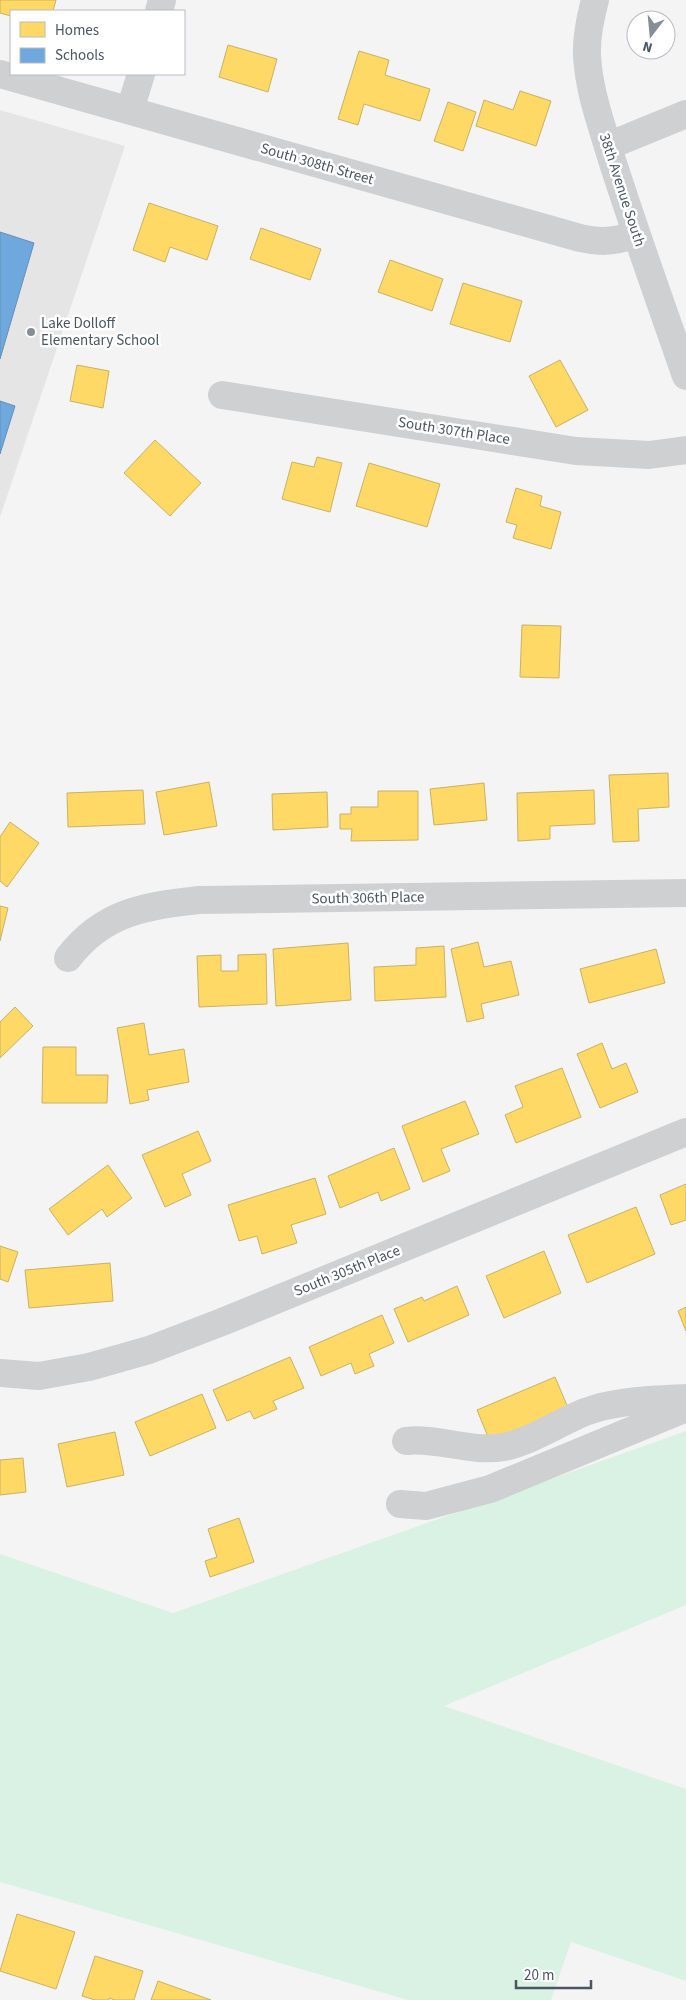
<svg xmlns="http://www.w3.org/2000/svg" width="686" height="2000" font-family="'Source Sans 3',sans-serif">
<style>
.education{fill:#e6e5e6}
.green{fill:#d9f2e3}
.homes{fill:#ffd966;stroke:#c9b264}
.schools{fill:#6fa8dc;stroke:#648fb7}
.lines{fill:none;stroke-linecap:round;stroke-linejoin:round}
.minor{stroke:#ced0d2;stroke-width:28}
.poi-dot{fill:#868d94;stroke:#fff;stroke-width:2}
.labels{text-anchor:middle;dominant-baseline:central;stroke-width:5;stroke-linejoin:round;paint-order:stroke}
.street-label{font-size:15px;fill:#4a5661;stroke:#fff}
.poi-label{font-size:15px;fill:#4a5661;stroke:#fff;text-anchor:start}
</style>
<rect width="100%" height="100%" fill="#f4f4f4"/>
<path class="education" d="M 0,110 L 125,146 L 0,517 Z"/>
<path class="green" d="M 686,1431 L 686,1605 L 444,1706 L 686,1789 L 686,1981 L 571,1942 L 551,2000 L 408,2000 L 0,1882 L 0,1554 L 173,1613 Z"/>
<g class="homes">
<path d="M 0,0 L 56,0 L 53,11 L 11,11 L 11,16 L 0,13 Z"/>
<path d="M 228,45 L 277,59 L 268,92 L 219,77 Z"/>
<path d="M 359,51 L 389,60 L 385,75 L 430,89 L 420,121 L 364,104 L 358,125 L 338,119 Z"/>
<path d="M 520,91 L 551,101 L 536,146 L 476,126 L 484,100 L 513,110 Z"/>
<path d="M 448,102 L 476,112 L 463,151 L 434,141 Z"/>
<path d="M 149,203 L 218,226 L 207,260 L 170,247 L 165,262 L 133,250 Z"/>
<path d="M 261,228 L 321,249 L 310,280 L 250,259 Z"/>
<path d="M 390,260 L 443,279 L 432,311 L 378,292 Z"/>
<path d="M 463,283 L 522,301 L 510,342 L 450,324 Z"/>
<path d="M 560,360 L 588,410 L 556,427 L 529,376 Z"/>
<path d="M 77,365 L 109,371 L 103,408 L 70,401 Z"/>
<path d="M 155,440 L 201,483 L 170,516 L 124,473 Z"/>
<path d="M 317,457 L 342,463 L 330,512 L 282,499 L 292,462 L 314,467 Z"/>
<path d="M 369,463 L 440,484 L 427,527 L 356,506 Z"/>
<path d="M 516,488 L 542,496 L 540,506 L 561,512 L 551,549 L 513,538 L 517,525 L 506,522 Z"/>
<path d="M 522,625 L 561,626 L 559,678 L 520,677 Z"/>
<path d="M 668,773 L 669,807 L 638,809 L 639,841 L 613,842 L 609,775 Z"/>
<path d="M 209,782 L 217,826 L 164,835 L 156,792 Z"/>
<path d="M 484,783 L 487,820 L 434,825 L 430,789 Z"/>
<path d="M 143,790 L 145,824 L 68,827 L 67,793 Z"/>
<path d="M 594,790 L 595,824 L 550,826 L 550,839 L 518,841 L 517,793 Z"/>
<path d="M 378,791 L 418,791 L 418,840 L 351,841 L 352,829 L 340,829 L 340,814 L 351,814 L 351,807 L 378,807 Z"/>
<path d="M 327,792 L 328,827 L 273,830 L 272,794 Z"/>
<path d="M 10,822 L 39,843 L 7,887 L 0,881 L 0,837 Z"/>
<path d="M 0,906 L 8,908 L 0,941 Z"/>
<path d="M 478,942 L 484,967 L 511,961 L 519,995 L 481,1004 L 484,1018 L 467,1022 L 451,949 Z"/>
<path d="M 348,943 L 351,1000 L 276,1006 L 273,949 Z"/>
<path d="M 444,946 L 446,997 L 375,1001 L 374,967 L 416,965 L 416,948 Z"/>
<path d="M 656,949 L 665,983 L 589,1003 L 580,969 Z"/>
<path d="M 266,954 L 267,1004 L 199,1007 L 197,956 L 221,955 L 221,971 L 238,971 L 238,955 Z"/>
<path d="M 15,1007 L 33,1026 L 0,1058 L 0,1022 Z"/>
<path d="M 144,1023 L 149,1055 L 184,1049 L 189,1082 L 147,1090 L 149,1100 L 130,1104 L 117,1028 Z"/>
<path d="M 602,1043 L 612,1069 L 626,1063 L 638,1092 L 600,1108 L 577,1054 Z"/>
<path d="M 43,1047 L 76,1047 L 76,1075 L 108,1075 L 107,1103 L 42,1103 Z"/>
<path d="M 562,1068 L 581,1117 L 516,1143 L 505,1115 L 523,1107 L 515,1086 Z"/>
<path d="M 465,1101 L 479,1134 L 441,1149 L 450,1171 L 423,1182 L 402,1126 Z"/>
<path d="M 198,1131 L 211,1161 L 182,1174 L 191,1195 L 165,1207 L 142,1155 Z"/>
<path d="M 394,1148 L 410,1189 L 381,1201 L 378,1192 L 340,1208 L 328,1176 Z"/>
<path d="M 108,1165 L 132,1198 L 107,1217 L 102,1209 L 68,1235 L 49,1209 Z"/>
<path d="M 315,1178 L 326,1214 L 291,1225 L 297,1243 L 262,1254 L 257,1236 L 239,1241 L 228,1205 Z"/>
<path d="M 686,1184 L 686,1220 L 671,1225 L 660,1195 Z"/>
<path d="M 636,1207 L 655,1254 L 587,1283 L 568,1235 Z"/>
<path d="M 0,1246 L 18,1252 L 8,1282 L 0,1279 Z"/>
<path d="M 544,1251 L 561,1293 L 504,1318 L 486,1276 Z"/>
<path d="M 110,1263 L 113,1301 L 29,1308 L 25,1270 Z"/>
<path d="M 457,1286 L 469,1315 L 408,1342 L 394,1309 L 422,1297 L 424,1301 Z"/>
<path d="M 686,1307 L 686,1331 L 678,1311 Z"/>
<path d="M 382,1315 L 394,1343 L 369,1354 L 374,1366 L 355,1374 L 351,1363 L 321,1376 L 309,1347 Z"/>
<path d="M 290,1357 L 304,1388 L 273,1401 L 277,1409 L 254,1419 L 250,1411 L 227,1421 L 213,1390 Z"/>
<path d="M 555,1377 L 569,1410 L 491,1444 L 477,1410 Z"/>
<path d="M 202,1394 L 216,1428 L 150,1456 L 135,1422 Z"/>
<path d="M 115,1432 L 124,1475 L 67,1487 L 58,1444 Z"/>
<path d="M 23,1458 L 26,1492 L 0,1495 L 0,1460 Z"/>
<path d="M 239,1518 L 254,1562 L 210,1577 L 205,1561 L 217,1557 L 208,1529 Z"/>
<path d="M 17,1914 L 75,1932 L 56,1989 L 0,1971 Z"/>
<path d="M 95,1956 L 143,1971 L 134,2000 L 115,2000 L 109,1998 L 109,2000 L 95,2000 L 82,1996 Z"/>
<path d="M 158,1981 L 211,2000 L 151,2000 Z"/>
</g>
<g class="schools">
<path d="M 0,232 L 34,243 L 0,359 Z"/>
<path d="M 0,401 L 15,406 L 0,454 Z"/>
</g>
<g class="lines">
<g class="minor">
<path d="M 595,0 C 590,19 586,37 587,56 C 589,92 602,126 612,160 C 635,232 661,304 686,376"/>
<path d="M 159,11 L 162,0"/>
<path d="M 0,74 L 580,238 C 600,243 617,242 635,234"/>
<path d="M 130,110 L 141,74"/>
<path d="M 608,146 L 686,114"/>
<path d="M 222,395 L 576,451 L 649,455 L 686,450"/>
<path d="M 68,958 C 103,912 145,906 199,900 L 686,893"/>
<path d="M 0,1373 L 39,1376 L 89,1367 L 149,1350 L 222,1322 L 686,1132"/>
<path d="M 406,1441 C 437,1437 471,1453 504,1447 C 532,1441 558,1423 585,1412 C 617,1400 652,1400 686,1398"/>
<path d="M 400,1504 L 426,1506 L 490,1489 L 686,1408"/>
</g>
</g>
<circle class="poi-dot" cx="31" cy="332" r="5"/>
<g class="labels">
<g class="street-label">
<text transform="translate(317 164) rotate(16)">South 308th Street</text>
<text transform="translate(622 190) rotate(72)">38th Avenue South</text>
<text transform="translate(454 431) rotate(9)">South 307th Place</text>
<text transform="translate(368 898) rotate(-1)">South 306th Place</text>
<text transform="translate(347 1271) rotate(-22)">South 305th Place</text>
</g>
<g class="poi-label">
<text x="41" y="323">Lake Dolloff<tspan x="41" dy="17">Elementary School</tspan></text>
</g>
</g>
<rect x="10" y="10" width="175" height="65" fill="#ffffff" stroke="#b7bbc0"/>
<rect x="20" y="22" width="25" height="15" fill="#ffd966" stroke="#b7bbc0"/>
<text x="55" y="35" font-size="15" fill="#4a5661">Homes</text>
<rect x="20" y="48" width="25" height="15" fill="#6fa8dc" stroke="#b7bbc0"/>
<text x="55" y="60" font-size="15" fill="#4a5661">Schools</text>
<g transform="translate(651 35) rotate(196)"><circle r="24" fill="#ffffff" stroke="#b7bbc0"/>
<path d="M0-4L9 19L0 12L-9 19Z" fill="#868d94"/>
<text y="-8" font-size="14" font-weight="bold" text-anchor="middle" fill="#4a5661">N</text>
</g>
<path d="M516 1980v8h75v-8" fill="none" stroke="#4a5661" stroke-width="2.5"/>
<text x="524" y="1980" font-size="15" fill="#4a5661" stroke="#ffffff" stroke-width="4" paint-order="stroke">20 m</text>
</svg>
